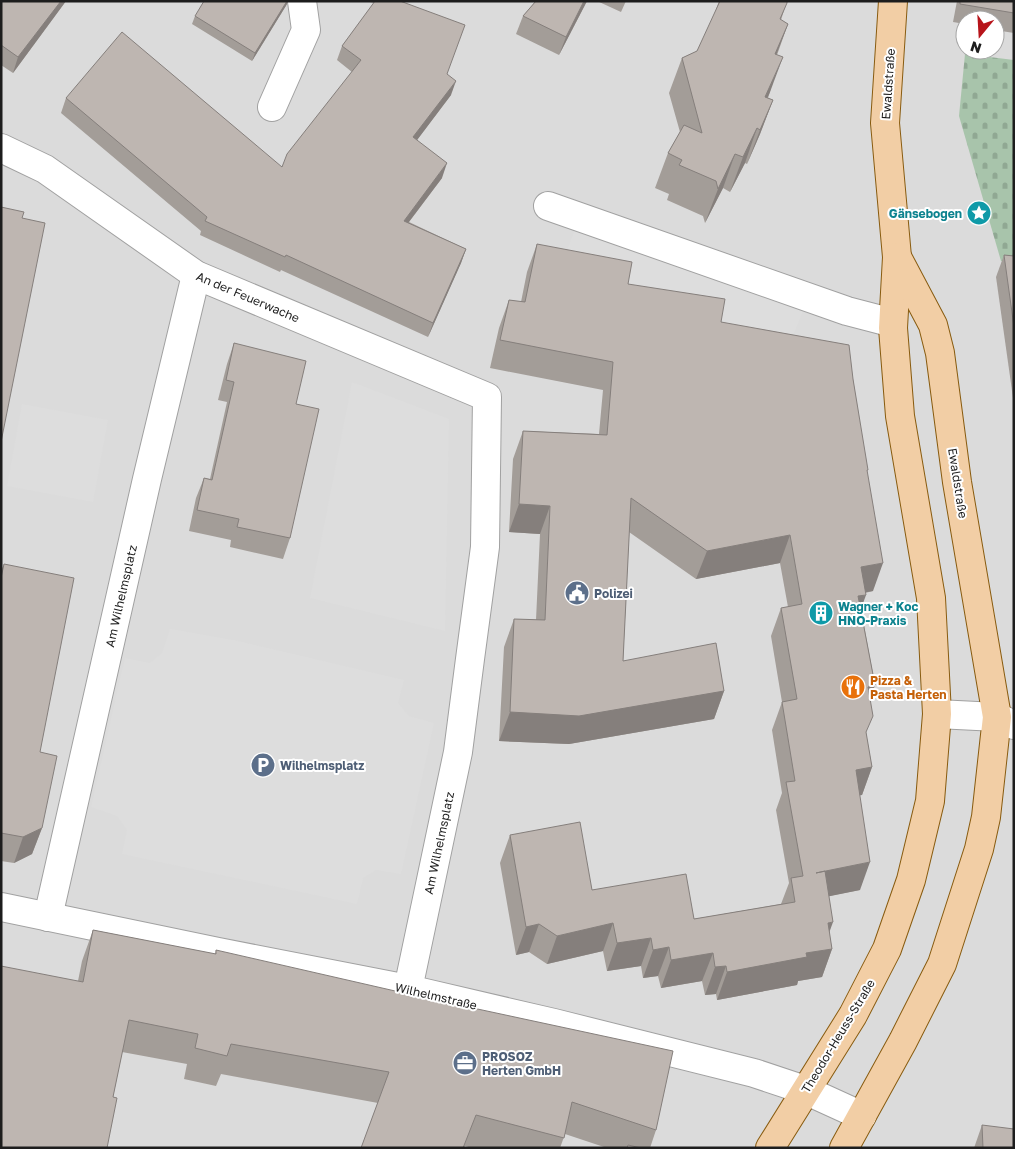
<svg xmlns="http://www.w3.org/2000/svg" width="1015" height="1149" font-family="'Golos Text',sans-serif">
<style>
.residential{fill:#dbdbdb;fill-rule:evenodd}
.cemetery{fill:url(#cemetery-stones)}
.parking{fill:#ddd}
.lines{fill:none;stroke-linecap:round;stroke-linejoin:round}
.minor-casing{stroke:#a1a1a1;stroke-width:30}
.major-casing{stroke:#885b0f;stroke-width:30}
.minor{stroke:#fff;stroke-width:28}
.major{stroke:#f2cea5;stroke-width:28}
.wall{fill:#a39d98}
.shaded-wall{fill:#857f7c}
.building{fill:#beb6b1;stroke:#857f7c}
.labels{text-anchor:middle;dominant-baseline:central;stroke-width:4;stroke-linejoin:round;paint-order:stroke}
.street-label{font-size:12px;fill:#1d1d1d;stroke:#fff}
.culture-label{font-size:12px;font-weight:bold;fill:#0d838f;stroke:#fff;text-anchor:end}
.service-label{font-size:12px;font-weight:bold;fill:#4e5e75;stroke:#fff;text-anchor:start}
.food-label{font-size:12px;font-weight:bold;fill:#c56008;stroke:#fff;text-anchor:start}
</style>
<defs>
<pattern id="cemetery-stones" width="16" height="16" patternUnits="userSpaceOnUse" patternTransform="scale(1.25)"><rect width="16" height="16" fill="#a8c4ab"/><path d="M2 7V4a2 2 0 0 1 4 0v3zM10 15v-3a2 2 0 0 1 4 0v3z" fill="#90a893"/></pattern>
</defs>
<rect width="100%" height="100%" fill="#eeeae4"/>
<path class="residential" d="M 1,1 L 1014,1 L 1014,1148 L 1,1148 ZM 965,20 L 995,20 L 995,50 L 965,50 Z"/>
<path class="cemetery" d="M 965,54 L 1014,60 L 1014,262 L 1001,261 L 959,116 Z"/>
<g class="parking">
<path d="M 577,224 L 804,308 L 789,346 L 563,261 Z"/>
<path d="M 352,382 L 449,419 L 445,631 L 310,598 Z"/>
<path d="M 22,404 L 108,420 L 93,502 L 7,486 Z"/>
<path d="M 170,629 L 234,640 L 404,680 L 398,703 L 409,716 L 434,723 L 401,874 L 376,870 L 363,878 L 357,904 L 122,854 L 127,830 L 117,816 L 91,807 L 125,658 L 150,663 L 162,653 Z"/>
</g>
<g class="lines">
<defs>
<g id="minor">
<path d="M 272,107 L 306,30 L 302,1"/>
<path d="M 1,148 L 45,169 L 196,275 L 487,397 L 485,547 L 470,659 L 458,752 L 408,989"/>
<path d="M 548,206 L 847,311 L 893,323"/>
<path d="M 937,714 L 997,717 L 1014,725"/>
<path d="M 1,907 L 218,952 L 408,989 L 554,1023 L 754,1073 L 805,1090 L 862,1116"/>
<path d="M 48,917 L 147,479 L 196,275"/>
</g>
<g id="major">
<path d="M 770,1148 L 853,1015 L 887,949 L 911,880 L 930,801 L 937,714 L 931,598 L 900,416 L 893,328 L 897,257 L 885,123 L 893,1"/>
<path d="M 844,1148 L 903,1041 L 942,964 L 979,849 L 986,817 L 997,717 L 957,482 L 940,353 L 933,325 L 897,257"/>
</g>
</defs>
<use href="#minor" class="minor-casing"/>
<use href="#major" class="major-casing"/>
<use href="#minor" class="minor"/>
<use href="#major" class="major"/>
</g>
<g class="wall">
<path d="M 1,1 L 66,1 L 13,73 L 1,65 Z"/>
<path d="M 365,1 L 400,1 L 447,74 L 451,95 L 417,140 L 442,178 L 409,222 L 466,249 L 461,263 L 428,337 L 281,270 L 280,272 L 200,235 L 201,231 L 61,113 L 66,98 L 282,167 L 352,72 L 337,60 L 342,46 L 374,3 Z"/>
<path d="M 536,1 L 587,1 L 559,55 L 516,34 L 523,16 Z"/>
<path d="M 597,1 L 626,1 L 621,12 Z"/>
<path d="M 719,1 L 787,1 L 781,20 L 788,24 L 777,55 L 770,92 L 768,98 L 773,100 L 760,134 L 747,164 L 745,163 L 730,192 L 723,188 L 705,223 L 703,216 L 667,200 L 669,194 L 655,188 L 668,153 L 680,132 L 669,93 L 682,58 L 697,51 L 712,21 Z"/>
<path d="M 957,1 L 1014,1 L 1014,33 L 995,30 L 995,20 L 965,20 L 965,24 L 953,22 Z"/>
<path d="M 287,4 L 252,61 L 192,24 L 195,16 Z"/>
<path d="M 537,244 L 628,284 L 721,322 L 853,379 L 867,474 L 873,591 L 865,593 L 861,609 L 875,685 L 870,700 L 866,733 L 872,767 L 862,795 L 860,795 L 860,890 L 829,896 L 829,932 L 832,949 L 822,977 L 798,981 L 797,985 L 717,1000 L 716,994 L 705,995 L 702,981 L 661,988 L 658,976 L 643,978 L 641,966 L 607,971 L 603,951 L 547,964 L 529,952 L 516,955 L 500,863 L 510,835 L 592,890 L 694,919 L 781,904 L 789,883 L 776,810 L 782,793 L 772,730 L 782,702 L 771,636 L 781,608 L 788,607 L 780,563 L 696,579 L 629,532 L 623,661 L 724,691 L 714,719 L 569,744 L 499,741 L 504,647 L 514,619 L 536,620 L 540,534 L 509,532 L 513,459 L 523,431 L 599,434 L 603,390 L 490,368 L 499,328 L 509,300 L 521,302 L 527,272 Z"/>
<path d="M 1004,255 L 1014,256 L 1014,405 L 996,277 Z"/>
<path d="M 234,343 L 296,404 L 290,538 L 283,559 L 230,547 L 231,540 L 189,531 L 196,498 L 204,478 L 210,479 L 227,402 L 218,400 L 227,364 Z"/>
<path d="M 4,564 L 40,752 L 42,828 L 32,854 L 14,863 L 1,861 L 1,571 Z"/>
<path d="M 93,930 L 215,954 L 216,950 L 656,1130 L 650,1148 L 607,1148 L 565,1134 L 560,1148 L 472,1148 L 465,1146 L 464,1148 L 361,1148 L 378,1103 L 221,1074 L 216,1086 L 184,1079 L 187,1064 L 122,1052 L 113,1097 L 78,981 L 82,961 Z"/>
<path d="M 982,1125 L 1014,1148 L 974,1148 Z"/>
</g>
<g class="shaded-wall">
<path d="M 61,1 L 66,1 L 13,73 L 18,57 Z"/>
<path d="M 287,1 L 288,1 L 287,4 L 252,61 L 255,53 Z"/>
<path d="M 584,1 L 587,1 L 559,55 L 566,37 Z"/>
<path d="M 788,24 L 775,58 L 775,54 Z"/>
<path d="M 783,57 L 770,92 L 752,131 L 765,97 Z"/>
<path d="M 456,81 L 451,95 L 408,152 L 413,137 Z"/>
<path d="M 773,100 L 760,134 L 747,164 L 760,130 Z"/>
<path d="M 757,128 L 745,163 L 730,192 L 743,157 Z"/>
<path d="M 735,154 L 723,188 L 705,223 L 718,189 Z"/>
<path d="M 447,163 L 442,178 L 399,235 L 404,221 Z"/>
<path d="M 466,249 L 461,263 L 428,337 L 433,323 Z"/>
<path d="M 519,504 L 550,506 L 540,534 L 509,532 Z"/>
<path d="M 790,535 L 780,563 L 696,579 L 707,551 Z"/>
<path d="M 883,563 L 873,591 L 850,595 L 861,567 Z"/>
<path d="M 866,595 L 856,623 L 858,596 Z"/>
<path d="M 875,685 L 865,713 L 868,687 Z"/>
<path d="M 724,691 L 714,719 L 569,744 L 499,741 L 510,712 Z"/>
<path d="M 872,767 L 862,795 L 846,798 L 856,770 Z"/>
<path d="M 42,828 L 32,854 L 14,863 L 23,837 Z"/>
<path d="M 870,862 L 860,890 L 806,901 L 816,873 Z"/>
<path d="M 833,922 L 823,950 L 828,923 Z"/>
<path d="M 613,923 L 603,951 L 547,964 L 557,936 Z"/>
<path d="M 539,924 L 529,952 L 516,955 L 526,927 Z"/>
<path d="M 651,938 L 641,966 L 607,971 L 617,943 Z"/>
<path d="M 669,947 L 658,976 L 643,978 L 653,950 Z"/>
<path d="M 832,949 L 822,977 L 798,981 L 797,985 L 717,1000 L 727,972 L 806,953 Z"/>
<path d="M 713,953 L 702,981 L 661,988 L 671,960 Z"/>
<path d="M 726,966 L 716,994 L 705,995 L 715,967 Z"/>
</g>
<g class="building">
<path d="M 1,1 L 61,1 L 18,57 L 1,45 Z"/>
<path d="M 204,1 L 287,1 L 255,53 L 195,16 Z"/>
<path d="M 375,1 L 400,1 L 465,25 L 447,74 L 456,81 L 413,137 L 447,163 L 404,221 L 466,249 L 433,323 L 286,255 L 285,257 L 205,221 L 207,217 L 66,98 L 122,32 L 282,167 L 287,154 L 361,60 L 342,46 Z"/>
<path d="M 536,1 L 584,1 L 566,37 L 523,16 Z"/>
<path d="M 720,1 L 787,1 L 787,3 L 780,19 L 788,24 L 775,54 L 783,57 L 765,97 L 773,100 L 760,130 L 757,128 L 743,157 L 735,154 L 718,189 L 716,181 L 679,165 L 682,160 L 668,153 L 684,125 L 702,133 L 682,58 L 697,51 Z"/>
<path d="M 960,1 L 1014,1 L 1014,13 L 960,4 Z"/>
<path d="M 1,207 L 24,212 L 22,218 L 45,223 L 1,442 Z"/>
<path d="M 537,244 L 632,262 L 628,284 L 725,299 L 721,322 L 849,345 L 853,379 L 868,470 L 867,470 L 883,563 L 861,567 L 866,595 L 858,596 L 875,685 L 868,687 L 873,716 L 866,732 L 872,767 L 856,770 L 870,862 L 816,873 L 825,871 L 833,922 L 828,923 L 832,949 L 806,953 L 807,957 L 727,972 L 726,966 L 715,967 L 713,953 L 671,960 L 669,947 L 653,950 L 651,938 L 617,943 L 613,923 L 557,936 L 539,924 L 526,927 L 510,835 L 580,822 L 592,890 L 686,874 L 694,919 L 795,902 L 791,878 L 803,876 L 786,782 L 795,781 L 782,702 L 797,699 L 781,608 L 802,604 L 790,535 L 707,551 L 631,498 L 623,661 L 716,643 L 724,691 L 579,716 L 510,712 L 514,619 L 545,620 L 550,506 L 519,504 L 523,431 L 607,435 L 613,362 L 500,340 L 509,300 L 525,302 Z"/>
<path d="M 1004,255 L 1014,256 L 1014,327 Z"/>
<path d="M 234,343 L 306,361 L 296,404 L 319,409 L 290,538 L 237,527 L 239,519 L 197,510 L 204,478 L 212,480 L 234,382 L 226,380 Z"/>
<path d="M 4,564 L 74,578 L 40,752 L 57,756 L 42,828 L 23,837 L 1,833 L 1,578 Z"/>
<path d="M 93,930 L 216,954 L 216,950 L 417,996 L 673,1051 L 656,1130 L 572,1102 L 564,1138 L 476,1115 L 463,1148 L 361,1148 L 389,1072 L 231,1044 L 227,1056 L 195,1048 L 198,1034 L 129,1020 L 113,1097 L 117,1098 L 107,1148 L 1,1148 L 1,966 L 83,982 Z"/>
<path d="M 982,1125 L 1014,1129 L 1014,1148 L 983,1148 Z"/>
<path d="M 628,1145 L 641,1148 L 627,1148 Z"/>
</g>
<defs>
<symbol id="sight-disc" viewBox="-11 -11 22 22"><circle r="9.5" fill="#0f9aa8" stroke="#fff"/><path d="M0-6L1.8-2.2L6-1.7L2.9 1.2L3.7 5.4L0 3.3L-3.7 5.4L-2.9 1.2L-6-1.7L-1.8-2.2Z" fill="#fff"/></symbol>
<symbol id="civic-disc" viewBox="-11 -11 22 22"><circle r="9.5" fill="#5c6f8a" stroke="#fff"/><path d="M-.6-6.5H3V-4.5H.6V-3L4-1V1h2V6H-6V1h2V-1L-.6-3ZM-1.2 2.5V6h2.4V2.5Z" fill="#fff"/></symbol>
<symbol id="building-disc" viewBox="-11 -11 22 22"><circle r="9.5" fill="#0f9aa8" stroke="#fff"/><path d="M-4-6H4V6H1V3H-1V6H-4ZM-2.5-4.3h1.7v1.8h-1.7ZM.8-4.3h1.7v1.8H.8ZM-2.5-1h1.7V.8h-1.7ZM.8-1h1.7V.8H.8Z" fill="#fff"/></symbol>
<symbol id="restaurant-disc" viewBox="-11 -11 22 22"><circle r="9.5" fill="#e8710a" stroke="#fff"/><path d="M-5-6h1v4h1v-4h1v4h1v-4h1v5L-1.5 .5V6h-2V.5L-5-1ZM5-6V6H3V1.5H1.5Q1.5-4 5-6Z" fill="#fff"/></symbol>
<symbol id="parking-disc" viewBox="-11 -11 22 22"><circle r="9.5" fill="#5c6f8a" stroke="#fff"/><path d="M-3.5-5.5H1a3.5 3.5 0 0 1 0 7H-1V5.5H-3.5ZM-1-3.4V-.6H.8a1.4 1.4 0 0 0 0-2.8Z" fill="#fff"/></symbol>
<symbol id="office-disc" viewBox="-11 -11 22 22"><circle r="9.5" fill="#5c6f8a" stroke="#fff"/><path d="M-6-3h4V-5.5h4V-3h4V5H-6ZM-1-4.5V-3h2v-1.5ZM-6 0V1H6V0Z" fill="#fff"/></symbol>
</defs>
<g fill-rule="evenodd">
<use href="#sight-disc" x="965" y="199" width="28" height="28"/>
<use href="#civic-disc" x="563" y="579" width="28" height="28"/>
<use href="#building-disc" x="807" y="599" width="28" height="28"/>
<use href="#restaurant-disc" x="839" y="673" width="28" height="28"/>
<use href="#parking-disc" x="249" y="751" width="28" height="28"/>
<use href="#office-disc" x="451" y="1049" width="28" height="28"/>
</g>
<g class="labels">
<g class="street-label">
<text transform="translate(888 84) rotate(-86)">Ewaldstraße</text>
<text transform="translate(248 297) rotate(23)">An der Feuerwache</text>
<text transform="translate(958 483) rotate(81)">Ewaldstraße</text>
<text transform="translate(121 596) rotate(-77)">Am Wilhelmsplatz</text>
<text transform="translate(439 843) rotate(-78)">Am Wilhelmsplatz</text>
<text transform="translate(436 996) rotate(13)">Wilhelmstraße</text>
<text transform="translate(838 1036) rotate(-59)">Theodor-Heuss-Straße</text>
</g>
<g class="culture-label">
<text x="962" y="213">Gänsebogen</text>
<text x="838" y="606" text-anchor="start">Wagner + Koc<tspan x="838" dy="14">HNO-Praxis</tspan></text>
</g>
<g class="service-label">
<text x="594" y="593">Polizei</text>
<text x="280" y="765">Wilhelmsplatz</text>
<text x="482" y="1056">PROSOZ<tspan x="482" dy="14">Herten GmbH</tspan></text>
</g>
<g class="food-label">
<text x="870" y="680">Pizza &amp;<tspan x="870" dy="14">Pasta Herten</tspan></text>
</g>
</g>
<rect width="1015" height="1149" fill="none" stroke="#1d1d1d" stroke-width="5"/>
<g transform="translate(980 35) rotate(198)"><circle r="24" fill="#ffffff" stroke="#a5a5a5"/>
<path d="M0-4L9 19L0 12L-9 19Z" fill="#b7141a"/>
<text y="-8" font-size="14" font-weight="bold" text-anchor="middle" fill="#1d1d1d">N</text>
</g>
</svg>
